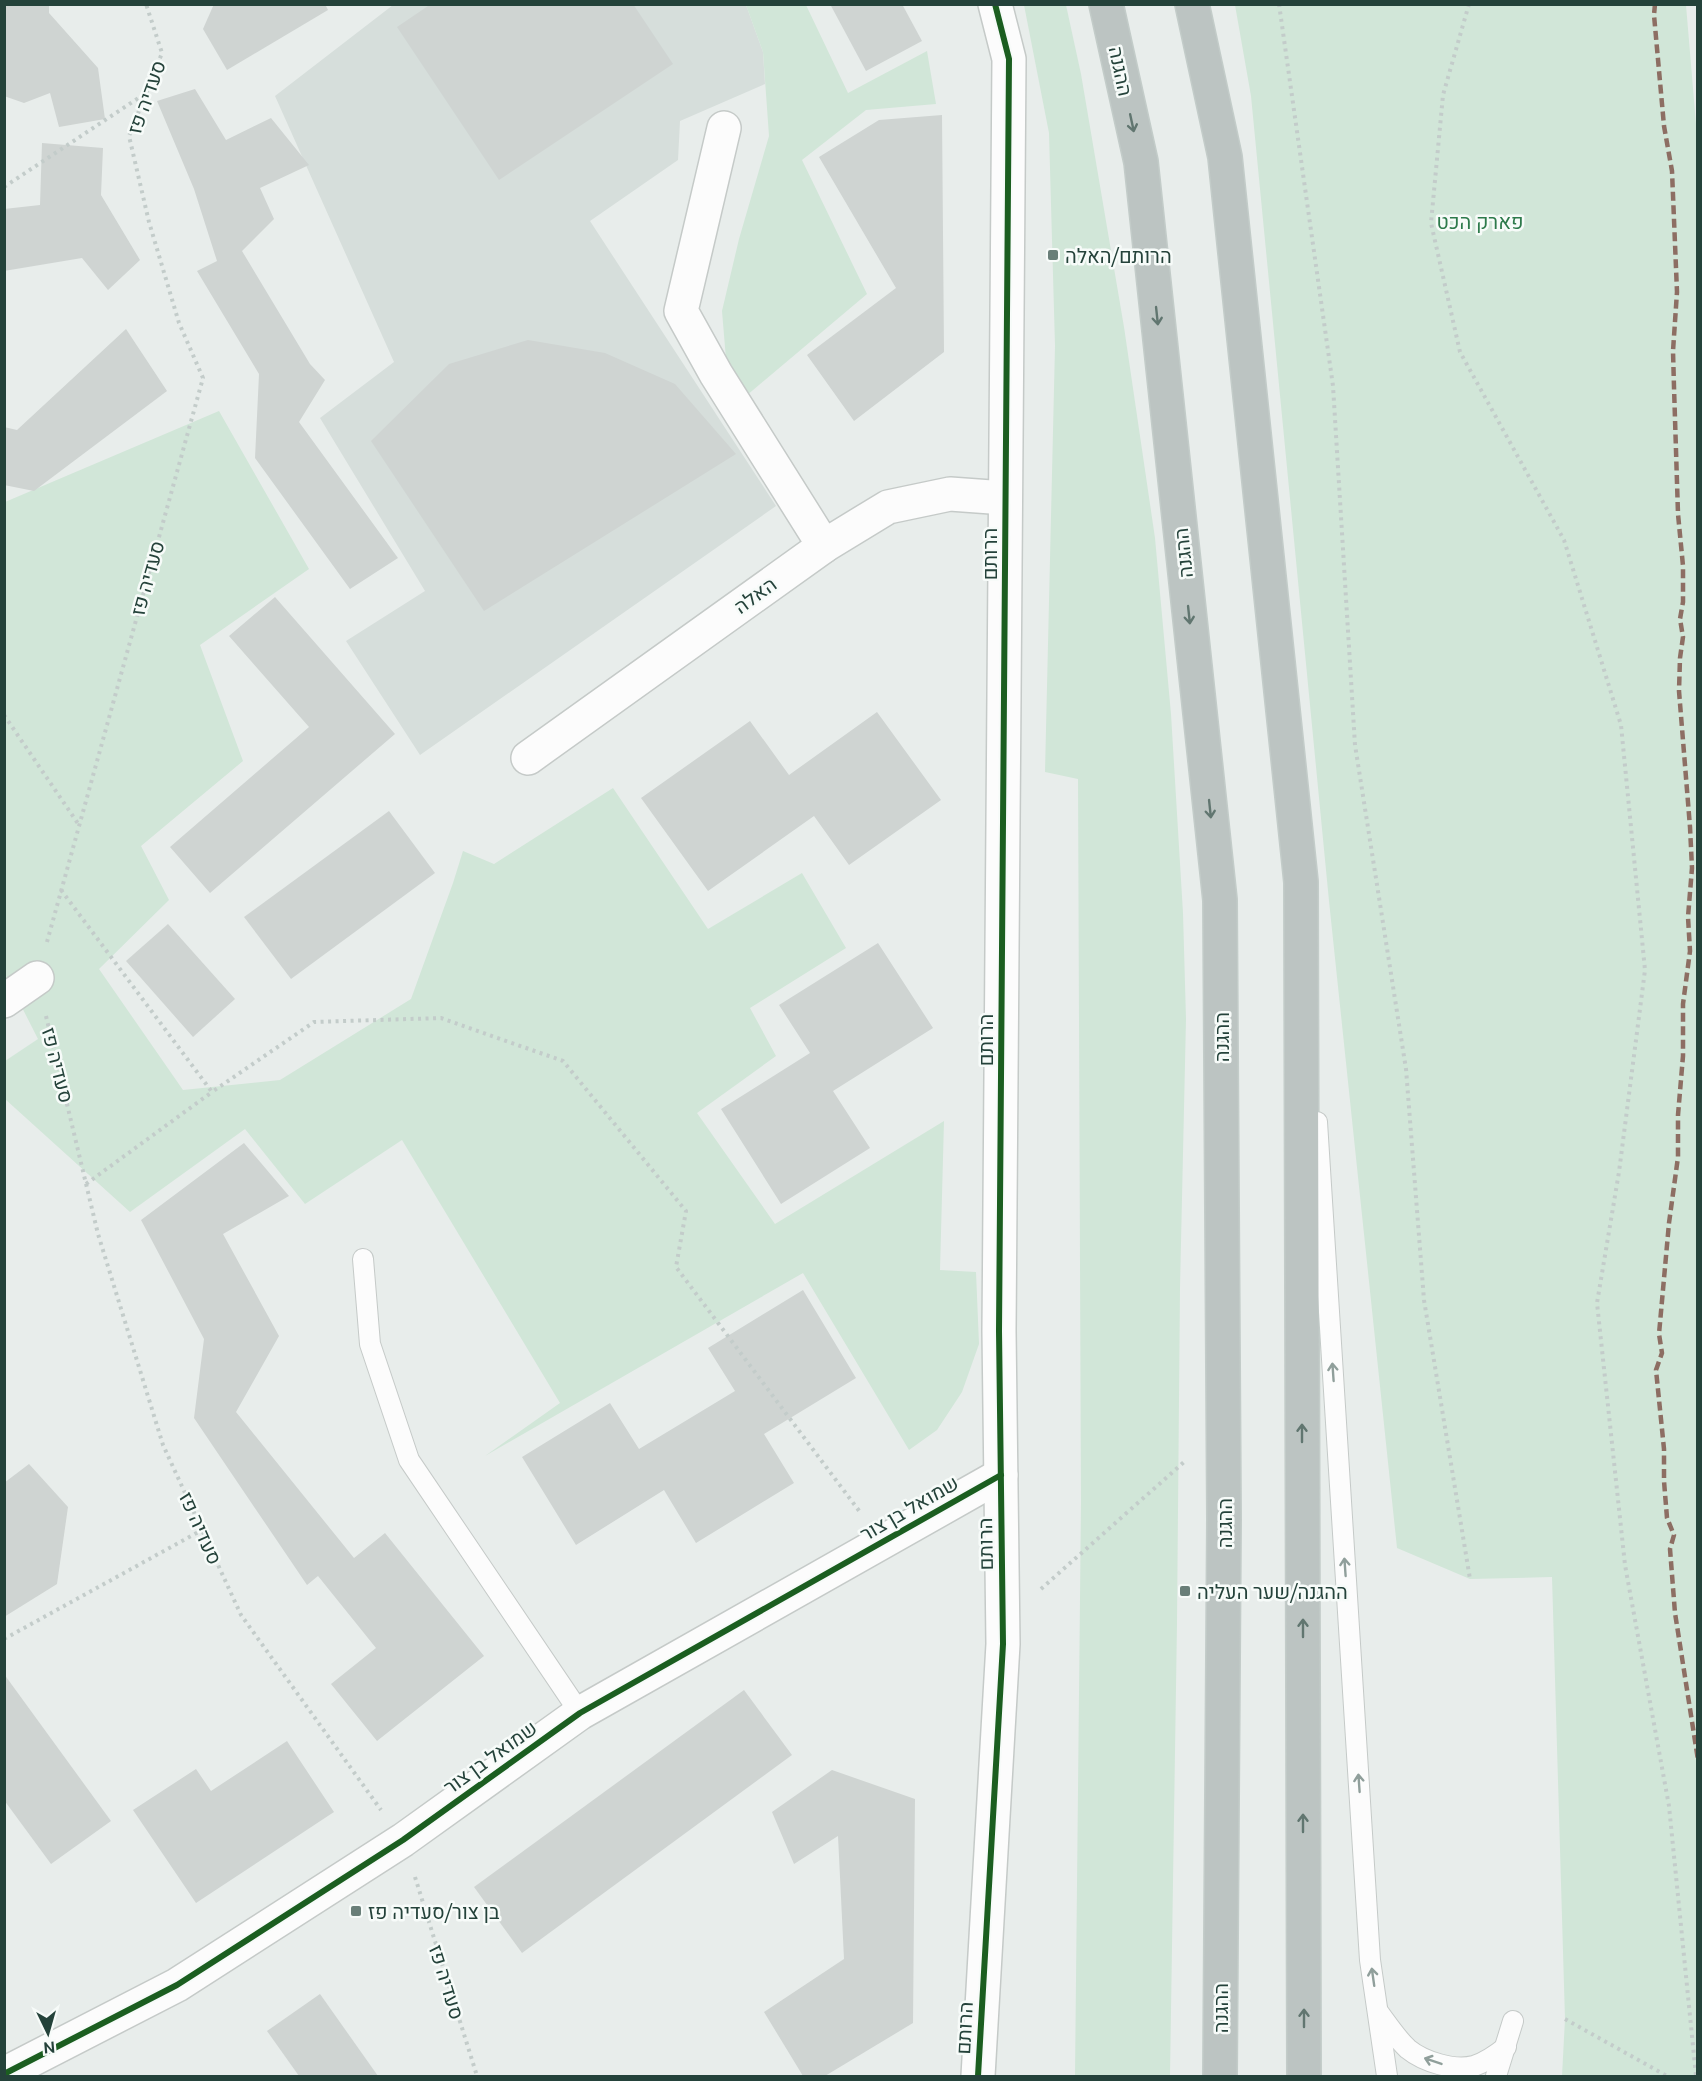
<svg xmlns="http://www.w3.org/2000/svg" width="1702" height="2081" font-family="Ubuntu,Heebo,sans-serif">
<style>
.built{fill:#d6dedb}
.green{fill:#d1e6d8}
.building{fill:#cfd4d2}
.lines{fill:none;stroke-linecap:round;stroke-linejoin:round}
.lane-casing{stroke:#c5cac8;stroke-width:22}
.street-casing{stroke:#c5cac8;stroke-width:36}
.highway-casing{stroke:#c3ccc9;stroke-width:36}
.path{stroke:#c3ccca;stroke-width:4;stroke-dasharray:3 4.5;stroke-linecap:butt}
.lane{stroke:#fcfcfc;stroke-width:20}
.street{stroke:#fcfcfc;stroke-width:33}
.highway{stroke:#bcc4c2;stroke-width:33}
.quiet{stroke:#8d6e63;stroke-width:4.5;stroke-dasharray:9 4.5;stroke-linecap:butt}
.cycleway-casing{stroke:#f7fbf9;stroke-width:10}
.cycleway{stroke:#1b5e20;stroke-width:6}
.oneway{stroke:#617670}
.oneway2{stroke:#909f9b}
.poi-dot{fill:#697e78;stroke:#f7fbf9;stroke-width:2}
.labels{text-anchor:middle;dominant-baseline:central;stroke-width:5;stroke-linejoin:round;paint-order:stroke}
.street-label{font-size:20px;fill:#24423a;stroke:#f7fbf9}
.park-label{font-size:20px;fill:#2d7a4b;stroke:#f7fbf9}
.poi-label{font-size:20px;fill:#24423a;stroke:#f7fbf9;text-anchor:start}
</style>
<rect width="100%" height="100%" fill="#e8edeb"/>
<path class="built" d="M 393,5 L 746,5 L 763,52 L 765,84 L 680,121 L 678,160 L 590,221 L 776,506 L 420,755 L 346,641 L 425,591 L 320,418 L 394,362 L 275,96 Z"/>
<g class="green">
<path d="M 746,5 L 806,5 L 848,93 L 927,51 L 936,104 L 866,110 L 802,160 L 867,294 L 746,396 L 726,359 L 722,311 L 739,239 L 769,136 L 763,52 Z"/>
<path d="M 1024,5 L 1066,5 L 1081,74 L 1124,327 L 1155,538 L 1171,714 L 1183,913 L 1186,1019 L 1180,1288 L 1177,1623 L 1170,2076 L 1075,2076 L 1081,1503 L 1078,779 L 1045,772 L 1055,346 L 1049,133 Z"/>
<path d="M 1235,5 L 1686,5 L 1698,148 L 1697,2076 L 1562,2076 L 1565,2019 L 1552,1577 L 1470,1579 L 1397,1548 L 1329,901 L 1251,96 Z"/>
<path d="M 219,411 L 309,569 L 200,645 L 243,761 L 141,846 L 169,900 L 99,969 L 183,1090 L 280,1080 L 411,999 L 453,883 L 463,851 L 494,864 L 613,788 L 708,929 L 802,873 L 846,948 L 750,1008 L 776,1056 L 697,1113 L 775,1224 L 944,1121 L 940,1270 L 976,1272 L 979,1344 L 962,1392 L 937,1430 L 909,1450 L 803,1273 L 485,1456 L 560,1403 L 402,1140 L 305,1204 L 245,1129 L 130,1212 L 5,1099 L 5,1061 L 38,1039 L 5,974 L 5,502 Z"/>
</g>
<g class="building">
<path d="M 4,4 L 49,4 L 49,13 L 98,68 L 105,119 L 59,127 L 50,93 L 24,103 L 4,96 Z"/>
<path d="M 214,4 L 325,4 L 328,10 L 227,70 L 203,29 Z"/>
<path d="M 431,4 L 633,4 L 673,64 L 499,180 L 397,27 Z"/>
<path d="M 830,4 L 902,4 L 922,41 L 866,71 Z"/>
<path d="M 195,89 L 226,140 L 271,118 L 309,165 L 260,188 L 274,219 L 242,251 L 310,364 L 325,380 L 299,422 L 398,558 L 350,589 L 255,458 L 259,374 L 197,271 L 217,261 L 194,189 L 157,101 Z"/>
<path d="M 942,115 L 944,352 L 854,421 L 807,355 L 896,288 L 819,157 L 879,120 Z"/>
<path d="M 42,143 L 103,148 L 101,195 L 140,260 L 108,290 L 82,258 L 4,271 L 4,209 L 40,205 Z"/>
<path d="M 126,329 L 167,391 L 34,491 L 4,485 L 4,427 L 17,430 Z"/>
<path d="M 528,340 L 605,353 L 675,384 L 736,454 L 484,611 L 371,441 L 449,364 Z"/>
<path d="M 275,597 L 395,734 L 210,893 L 170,847 L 309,727 L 229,636 Z"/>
<path d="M 877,712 L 941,800 L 849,865 L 814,816 L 708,891 L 641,798 L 750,721 L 789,775 Z"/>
<path d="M 389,811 L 435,873 L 291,979 L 244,917 Z"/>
<path d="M 168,924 L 235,999 L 193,1037 L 126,961 Z"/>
<path d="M 878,943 L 933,1028 L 833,1091 L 870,1148 L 781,1204 L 721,1109 L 810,1053 L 779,1005 Z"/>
<path d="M 244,1143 L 289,1196 L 223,1234 L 279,1336 L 236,1412 L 354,1558 L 385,1533 L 484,1656 L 377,1741 L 331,1684 L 376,1648 L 318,1576 L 307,1585 L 194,1418 L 204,1339 L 141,1220 Z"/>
<path d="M 803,1290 L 856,1378 L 764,1434 L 794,1483 L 696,1543 L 664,1490 L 576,1545 L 522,1457 L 610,1403 L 639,1449 L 735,1391 L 708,1348 Z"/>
<path d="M 29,1464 L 68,1507 L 57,1584 L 4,1617 L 4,1483 Z"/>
<path d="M 4,1674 L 111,1821 L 51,1864 L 4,1800 Z"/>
<path d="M 744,1690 L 792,1755 L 522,1953 L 474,1887 Z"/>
<path d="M 287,1741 L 334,1812 L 196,1903 L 133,1810 L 196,1769 L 211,1791 Z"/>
<path d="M 832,1770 L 915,1799 L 913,2023 L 825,2076 L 803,2076 L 764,2012 L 844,1959 L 838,1836 L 794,1864 L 772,1812 Z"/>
<path d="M 320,1994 L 378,2076 L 299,2076 L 267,2031 Z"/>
</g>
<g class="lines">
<defs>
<g id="lane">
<path d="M 1317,1122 L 1370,1960 L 1387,2076"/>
<path d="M 363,1259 L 370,1344 L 409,1460 L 580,1713"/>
<path d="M 1379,2013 C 1388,2025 1397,2039 1408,2049 C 1424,2062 1454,2071 1474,2066 C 1486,2062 1496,2055 1506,2047"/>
<path d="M 1496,2076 L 1513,2021"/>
</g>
<g id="street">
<path d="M 724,128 L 681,311 L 716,374 L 824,546"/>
<path d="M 528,758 L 824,546 L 888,507 L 950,494 L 1005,498"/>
<path d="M 4,1001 L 37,978"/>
<path d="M 4,2074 L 177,1985 L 403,1840 L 580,1713 L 1001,1475"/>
<path d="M 978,2076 L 1003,1644 L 999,1331 L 1009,59 L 995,4"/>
</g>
<g id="highway">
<path d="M 1106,4 L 1141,162 L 1220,900 L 1224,1519 L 1220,2076"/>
<path d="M 1192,4 L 1225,157 L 1301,882 L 1304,2076"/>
</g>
</defs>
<use href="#lane" class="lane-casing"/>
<use href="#street" class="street-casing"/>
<use href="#highway" class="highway-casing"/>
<g class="path">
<path d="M 1279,4 L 1333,386 L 1355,745 L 1406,1069 L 1424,1300 L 1470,1579"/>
<path d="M 1469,4 L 1443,95 L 1431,223 L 1460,352 L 1564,540 L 1621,725 L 1645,970 L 1619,1172 L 1597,1303 L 1625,1565 L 1669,1806 L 1696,2076"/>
<path d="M 4,187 L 146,93"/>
<path d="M 4,715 L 79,825"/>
<path d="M 61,890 L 212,1092 L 314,1022 L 441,1018 L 563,1061 L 686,1211 L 676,1267 L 860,1512"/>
<path d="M 47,942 L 203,378 L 179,323 L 149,222 L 129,136 L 162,53 L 146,4"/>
<path d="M 46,1016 L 98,1234 L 163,1445 L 241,1615 L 381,1810"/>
<path d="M 86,1184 L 212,1092"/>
<path d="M 1041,1589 L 1184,1462"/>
<path d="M 4,1639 L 202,1530"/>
<path d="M 415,1877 L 477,2076"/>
<path d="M 1565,2019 L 1667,2076"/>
</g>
<use href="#lane" class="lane"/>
<use href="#street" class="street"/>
<use href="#highway" class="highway"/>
<path class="quiet" d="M 1655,4 L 1654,15 L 1664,126 L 1672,171 L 1677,292 L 1673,351 L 1674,387 L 1678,514 L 1683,566 L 1683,602 L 1680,619 L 1683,637 L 1680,658 L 1679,691 L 1690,827 L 1692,868 L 1688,917 L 1690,951 L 1683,1004 L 1683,1056 L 1678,1115 L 1678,1157 L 1669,1223 L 1659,1334 L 1662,1353 L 1656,1370 L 1664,1449 L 1664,1481 L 1667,1518 L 1674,1535 L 1670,1549 L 1675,1613 L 1698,1760"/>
<defs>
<g id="cycleway">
<path d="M 4,2074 L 177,1985 L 403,1840 L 580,1713 L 1001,1475"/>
<path d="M 978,2076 L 1003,1644 L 999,1331 L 1009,59 L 995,4"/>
</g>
</defs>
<use href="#cycleway" class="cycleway-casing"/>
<use href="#cycleway" class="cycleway"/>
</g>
<defs><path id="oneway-shaft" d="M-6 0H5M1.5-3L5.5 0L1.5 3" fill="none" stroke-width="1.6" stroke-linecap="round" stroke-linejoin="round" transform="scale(1.5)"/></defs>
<g class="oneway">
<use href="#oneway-shaft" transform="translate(1132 123) rotate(78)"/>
<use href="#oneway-shaft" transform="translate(1157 316) rotate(84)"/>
<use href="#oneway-shaft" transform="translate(1189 615) rotate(84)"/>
<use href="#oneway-shaft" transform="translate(1210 809) rotate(84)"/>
<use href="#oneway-shaft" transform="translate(1302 1433) rotate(-90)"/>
<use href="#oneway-shaft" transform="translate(1303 1628) rotate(-90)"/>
<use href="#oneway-shaft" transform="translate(1303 1823) rotate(-90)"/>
<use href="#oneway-shaft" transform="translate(1304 2018) rotate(-90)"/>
</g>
<g class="oneway2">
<use href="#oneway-shaft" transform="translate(1333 1372) rotate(-94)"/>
<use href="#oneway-shaft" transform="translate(1345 1567) rotate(-94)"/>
<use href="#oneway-shaft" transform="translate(1359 1783) rotate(-94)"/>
<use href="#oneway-shaft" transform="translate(1373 1977) rotate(-98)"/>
<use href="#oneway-shaft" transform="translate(1433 2061) rotate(-161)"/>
</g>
<g class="poi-dot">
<rect x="1047" y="249" width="12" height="12" rx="3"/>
<rect x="1179" y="1585" width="12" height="12" rx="3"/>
<rect x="350" y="1905" width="12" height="12" rx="3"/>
</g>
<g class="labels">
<g class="street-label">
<text transform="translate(1121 71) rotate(78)">ההגנה</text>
<text transform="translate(146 97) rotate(-70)">סעדיה פז</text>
<text transform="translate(1183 553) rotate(-96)">ההגנה</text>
<text transform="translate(989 554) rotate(-90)">הרותם</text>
<text transform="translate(147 578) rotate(-74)">סעדיה פז</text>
<text transform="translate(755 595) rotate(-36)">האלה</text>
<text transform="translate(1221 1037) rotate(-90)">ההגנה</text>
<text transform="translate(985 1040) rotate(-90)">הרותם</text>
<text transform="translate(58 1065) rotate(76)">סעדיה פז</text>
<text transform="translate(909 1508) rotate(-30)">שמואל בן צור</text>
<text transform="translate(1224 1523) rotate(-90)">ההגנה</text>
<text transform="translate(201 1528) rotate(66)">סעדיה פז</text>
<text transform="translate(985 1544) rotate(-91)">הרותם</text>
<text transform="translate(490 1757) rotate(-36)">שמואל בן צור</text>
<text transform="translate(447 1982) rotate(73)">סעדיה פז</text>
<text transform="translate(1220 2008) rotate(-90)">ההגנה</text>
<text transform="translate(964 2028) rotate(-87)">הרותם</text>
</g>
<g class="park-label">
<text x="1480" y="221">פארק הכט</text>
</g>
<g class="poi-label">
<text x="1065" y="255">הרותם/האלה</text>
<text x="1197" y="1591">ההגנה/שער העליה</text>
<text x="368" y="1911">בן צור/סעדיה פז</text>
</g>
</g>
<rect width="1702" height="2081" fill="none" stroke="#24423a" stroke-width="12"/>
<g transform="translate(48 2033) rotate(175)" stroke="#f7fbf9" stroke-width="4.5" paint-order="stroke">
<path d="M0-4.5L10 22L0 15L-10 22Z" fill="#24423a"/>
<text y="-9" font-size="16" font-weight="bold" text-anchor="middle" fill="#24423a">N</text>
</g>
</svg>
